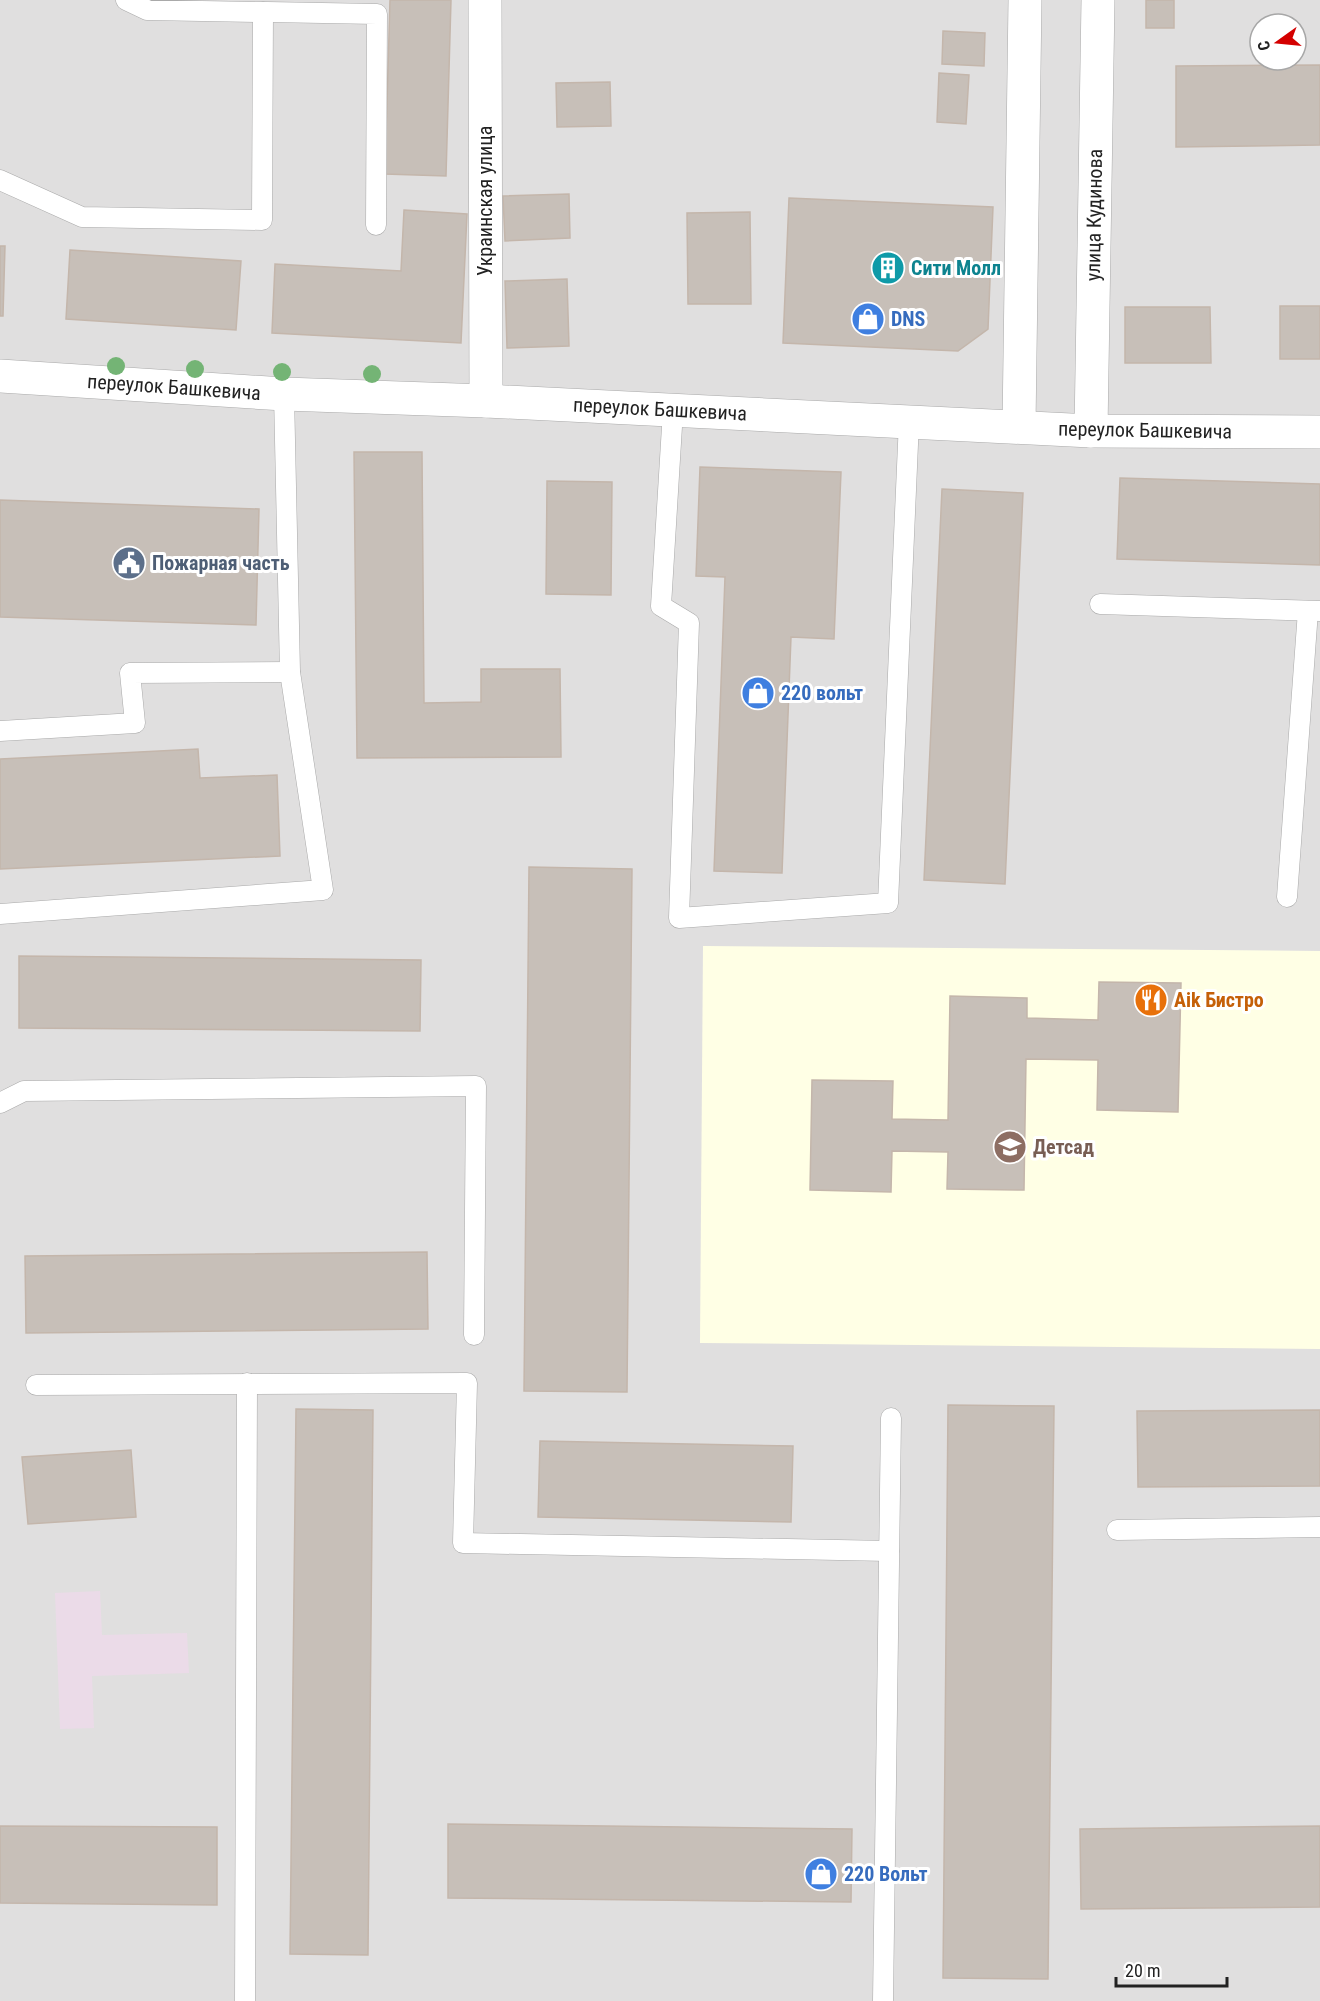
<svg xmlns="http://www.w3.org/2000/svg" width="1320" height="2001" font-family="'Roboto Condensed',sans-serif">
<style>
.residential{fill:#e0dfdf;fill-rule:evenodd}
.industrial{fill:#ebdbe8}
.education{fill:#ffffe5}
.building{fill:#c7bfb8;stroke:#c4b6ab;stroke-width:1.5}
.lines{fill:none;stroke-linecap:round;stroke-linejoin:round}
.service-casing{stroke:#a9a9a9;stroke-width:21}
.minor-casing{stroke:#a9a9a9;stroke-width:34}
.service{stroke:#fff;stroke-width:20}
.minor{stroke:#fff;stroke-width:33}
.tree{fill:#74b475}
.labels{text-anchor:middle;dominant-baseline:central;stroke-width:6;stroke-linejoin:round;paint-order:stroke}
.street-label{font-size:20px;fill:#222;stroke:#fff}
.culture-label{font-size:20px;font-weight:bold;fill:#0d838f;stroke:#fff;text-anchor:start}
.shop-label{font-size:20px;font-weight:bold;fill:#366cbe;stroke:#fff;text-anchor:start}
.service-label{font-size:20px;font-weight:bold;fill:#4e5e75;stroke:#fff;text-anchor:start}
.food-label{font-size:20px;font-weight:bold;fill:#c56008;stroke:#fff;text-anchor:start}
.education-label{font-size:20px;font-weight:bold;fill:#785e54;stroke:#fff;text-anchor:start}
</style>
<rect width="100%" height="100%" fill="#f2efe9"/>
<path class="residential" d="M 0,0 L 1320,0 L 1320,2001 L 0,2001 ZM 1260,24 L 1296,24 L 1296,60 L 1260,60 Z"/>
<path class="industrial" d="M 100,1591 L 102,1635 L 187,1633 L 189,1673 L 92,1676 L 94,1728 L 60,1729 L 55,1593 Z"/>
<path class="education" d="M 703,946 L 1320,951 L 1320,1349 L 700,1343 Z"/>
<g class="building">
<path d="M 390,0 L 451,0 L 446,176 L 385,174 Z"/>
<rect x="1146" y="0" width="28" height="28"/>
<path d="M 943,31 L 985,33 L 984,66 L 942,64 Z"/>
<path d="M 1320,65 L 1320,145 L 1176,147 L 1176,66 Z"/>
<path d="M 939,73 L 969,75 L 966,124 L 937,122 Z"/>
<path d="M 610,82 L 611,126 L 557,127 L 556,83 Z"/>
<path d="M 569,194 L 570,238 L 505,241 L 503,196 Z"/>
<path d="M 789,198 L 993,207 L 988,329 L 958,351 L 783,343 Z"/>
<path d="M 404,210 L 467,214 L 461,343 L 272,333 L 275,264 L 401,271 Z"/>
<path d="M 750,212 L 751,304 L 688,304 L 687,213 Z"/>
<path d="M 0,246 L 5,246 L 3,316 L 0,316 Z"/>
<path d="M 70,250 L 241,261 L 236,330 L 66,319 Z"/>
<path d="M 567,279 L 569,346 L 507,348 L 505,281 Z"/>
<rect x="1280" y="306" width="40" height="53"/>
<path d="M 1125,307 L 1210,307 L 1211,363 L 1125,363 Z"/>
<path d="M 354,452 L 422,452 L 424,703 L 481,702 L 481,669 L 560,669 L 561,757 L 357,758 Z"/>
<path d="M 700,467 L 841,472 L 834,639 L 791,637 L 782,873 L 714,871 L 725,577 L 696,576 Z"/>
<path d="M 1120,478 L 1320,484 L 1320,565 L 1117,559 Z"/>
<path d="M 547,481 L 612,482 L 611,595 L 546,594 Z"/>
<path d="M 942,489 L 1023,493 L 1005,884 L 924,880 Z"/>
<path d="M 0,500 L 259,509 L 256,625 L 0,617 Z"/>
<path d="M 198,749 L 200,778 L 277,775 L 280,856 L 0,869 L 0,759 Z"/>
<path d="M 529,867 L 632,869 L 627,1392 L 524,1391 Z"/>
<path d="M 19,956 L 421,960 L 420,1031 L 19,1028 Z"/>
<path d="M 1099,982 L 1181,983 L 1178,1112 L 1097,1110 L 1098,1060 L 1026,1059 L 1024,1190 L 947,1189 L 948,1152 L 892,1151 L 891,1192 L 810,1190 L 812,1080 L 893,1081 L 892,1119 L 948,1120 L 950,996 L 1027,998 L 1027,1018 L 1098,1020 Z"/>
<path d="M 427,1252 L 428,1329 L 26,1333 L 25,1256 Z"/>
<path d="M 948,1405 L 1054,1406 L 1048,1979 L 943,1978 Z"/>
<path d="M 296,1409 L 373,1410 L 368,1955 L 290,1954 Z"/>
<path d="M 1320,1410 L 1320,1486 L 1138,1487 L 1137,1411 Z"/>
<path d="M 540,1441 L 793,1446 L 791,1522 L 538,1517 Z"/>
<path d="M 131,1450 L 136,1517 L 28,1524 L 22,1457 Z"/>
<path d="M 448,1824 L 852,1829 L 851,1902 L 448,1898 Z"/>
<path d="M 0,1826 L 217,1827 L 217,1905 L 0,1903 Z"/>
<path d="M 1320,1826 L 1320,1907 L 1081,1909 L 1080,1829 Z"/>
</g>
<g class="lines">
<defs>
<g id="service">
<path d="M 126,0 L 147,10 L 377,14 L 376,225"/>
<path d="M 0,180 L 82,217 L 262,220 L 263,12"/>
<path d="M 673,410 L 661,606 L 689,623 L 679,918 L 888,903 L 909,421"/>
<path d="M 1100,604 L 1320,611"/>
<path d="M 0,731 L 135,723 L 130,673 L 290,672"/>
<path d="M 1287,897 L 1308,611"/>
<path d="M 0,914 L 323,890 L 290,672 L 284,394"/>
<path d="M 0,1103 L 24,1091 L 476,1086 L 474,1335"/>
<path d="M 36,1385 L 467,1383 L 463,1543 L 889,1551"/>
<path d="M 1117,1530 L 1320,1527"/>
<path d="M 245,2001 L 247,1383"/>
<path d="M 883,2001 L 891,1418"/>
</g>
<g id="minor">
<path d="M 485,0 L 486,401"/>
<path d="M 0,376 L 284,394 L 486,401 L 1091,431 L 1320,432"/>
<path d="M 1019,426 L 1025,0"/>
<path d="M 1091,431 L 1098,0"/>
</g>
</defs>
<use href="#service" class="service-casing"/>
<use href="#minor" class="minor-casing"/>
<use href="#service" class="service"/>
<use href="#minor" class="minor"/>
</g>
<g class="tree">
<circle cx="116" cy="366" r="9"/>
<circle cx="195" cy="369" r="9"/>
<circle cx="282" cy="372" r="9"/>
<circle cx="372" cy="374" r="9"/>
</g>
<defs>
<symbol id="building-disc" viewBox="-11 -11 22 22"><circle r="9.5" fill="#0f9aa8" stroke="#fff"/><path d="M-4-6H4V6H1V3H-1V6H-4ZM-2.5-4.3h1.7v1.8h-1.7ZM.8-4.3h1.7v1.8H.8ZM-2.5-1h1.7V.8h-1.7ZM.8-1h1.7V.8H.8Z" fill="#fff"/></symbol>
<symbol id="shop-disc" viewBox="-11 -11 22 22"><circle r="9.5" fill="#3f7fe0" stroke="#fff"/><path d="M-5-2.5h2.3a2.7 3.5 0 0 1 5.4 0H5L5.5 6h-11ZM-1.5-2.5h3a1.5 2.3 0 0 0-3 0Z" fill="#fff"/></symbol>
<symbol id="civic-disc" viewBox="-11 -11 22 22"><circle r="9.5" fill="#5c6f8a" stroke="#fff"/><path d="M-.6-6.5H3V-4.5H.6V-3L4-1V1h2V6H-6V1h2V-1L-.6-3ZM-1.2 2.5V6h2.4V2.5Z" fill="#fff"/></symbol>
<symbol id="restaurant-disc" viewBox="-11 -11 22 22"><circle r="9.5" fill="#e8710a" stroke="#fff"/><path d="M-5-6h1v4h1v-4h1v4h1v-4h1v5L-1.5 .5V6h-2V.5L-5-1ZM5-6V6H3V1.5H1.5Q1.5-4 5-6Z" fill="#fff"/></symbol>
<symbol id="school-disc" viewBox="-11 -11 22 22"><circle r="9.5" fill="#8d6e63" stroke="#fff"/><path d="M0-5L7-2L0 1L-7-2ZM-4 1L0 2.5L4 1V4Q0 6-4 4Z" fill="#fff"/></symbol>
</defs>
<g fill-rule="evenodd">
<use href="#building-disc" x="869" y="249" width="38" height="38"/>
<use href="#shop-disc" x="849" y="300" width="38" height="38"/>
<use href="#civic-disc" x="110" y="544" width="38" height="38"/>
<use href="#shop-disc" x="739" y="674" width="38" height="38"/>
<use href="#restaurant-disc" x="1132" y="981" width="38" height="38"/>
<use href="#school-disc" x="991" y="1128" width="38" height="38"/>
<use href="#shop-disc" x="802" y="1855" width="38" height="38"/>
</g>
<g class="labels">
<g class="street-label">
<text transform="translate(485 201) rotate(-90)">Украинская улица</text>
<text transform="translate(1094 215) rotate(-89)">улица Кудинова</text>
<text transform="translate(174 387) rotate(4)">переулок Башкевича</text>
<text transform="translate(660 409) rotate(3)">переулок Башкевича</text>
<text transform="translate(1145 430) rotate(1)">переулок Башкевича</text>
</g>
<g class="culture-label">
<text x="911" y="268">Сити Молл</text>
</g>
<g class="shop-label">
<text x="891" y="319">DNS</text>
<text x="781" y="693">220 вольт</text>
<text x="844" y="1874">220 Вольт</text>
</g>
<g class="service-label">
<text x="152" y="563">Пожарная часть</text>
</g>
<g class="food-label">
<text x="1174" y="1000">Aik Бистро</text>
</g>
<g class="education-label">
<text x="1033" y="1147">Детсад</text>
</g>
</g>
<g transform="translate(1278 42) rotate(255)"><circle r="28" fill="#ffffff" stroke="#a7a7a7" stroke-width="1.5"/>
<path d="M0-4.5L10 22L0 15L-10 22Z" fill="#d40000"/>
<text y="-9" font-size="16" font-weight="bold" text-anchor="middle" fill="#222222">С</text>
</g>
<path d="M1116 1977v9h111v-9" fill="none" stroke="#222222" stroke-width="3"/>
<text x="1125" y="1977" font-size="18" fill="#222222" stroke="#ffffff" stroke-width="4.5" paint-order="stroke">20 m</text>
</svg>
